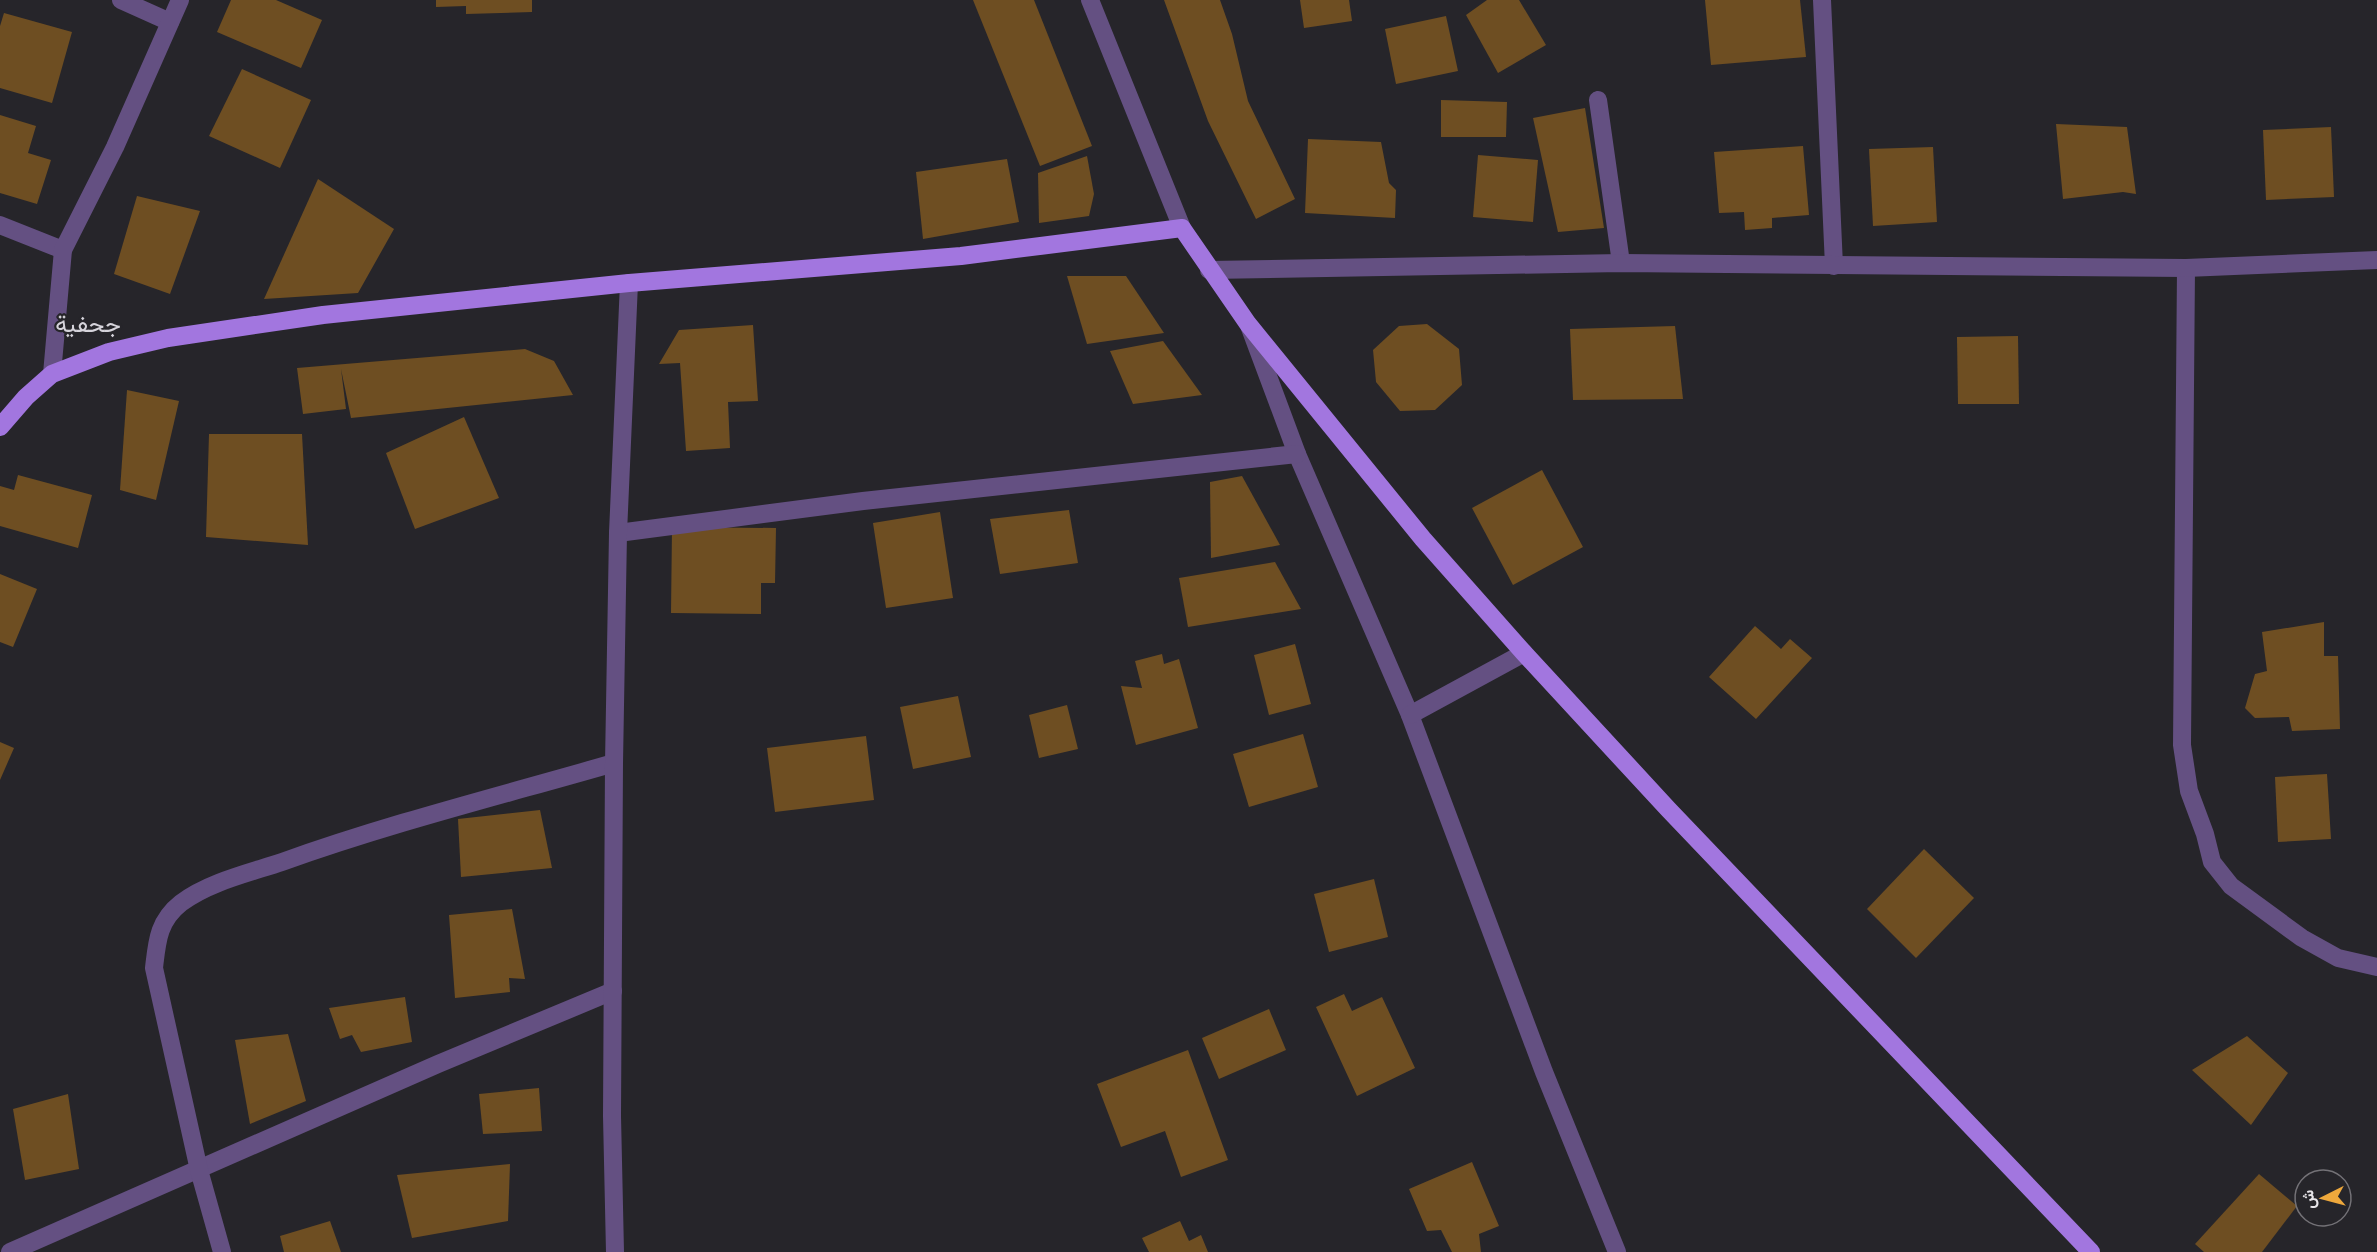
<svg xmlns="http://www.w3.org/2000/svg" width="2377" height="1252" font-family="'Roboto Serif',Vazirmatn,serif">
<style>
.building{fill:#6e4e22}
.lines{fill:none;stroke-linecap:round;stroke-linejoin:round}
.minor{stroke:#645082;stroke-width:18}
.major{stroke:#a276df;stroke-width:18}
.labels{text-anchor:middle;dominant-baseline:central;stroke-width:4.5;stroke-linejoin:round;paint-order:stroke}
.quarter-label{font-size:24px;fill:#d6d4db;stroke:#26252a}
</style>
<rect width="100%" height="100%" fill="#26252a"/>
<g class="building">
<path d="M 231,0 L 276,0 L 322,20 L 301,68 L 217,32 Z"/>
<path d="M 436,0 L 532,0 L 532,12 L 466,14 L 466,6 L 436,7 Z"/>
<path d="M 973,0 L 1034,0 L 1092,146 L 1040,166 Z"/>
<path d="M 1164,0 L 1220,0 L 1232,34 L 1248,101 L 1295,199 L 1256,219 L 1208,121 Z"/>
<path d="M 1300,0 L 1349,0 L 1352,21 L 1304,28 Z"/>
<path d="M 1487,0 L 1519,0 L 1546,45 L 1498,73 L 1466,15 Z"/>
<path d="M 1705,0 L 1800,0 L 1806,57 L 1711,65 Z"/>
<path d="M 4,13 L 72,32 L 52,103 L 0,88 L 0,26 Z"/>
<path d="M 1446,16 L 1458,71 L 1396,84 L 1385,29 Z"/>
<path d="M 242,69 L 311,100 L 280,168 L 209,136 Z"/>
<path d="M 1441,100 L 1507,102 L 1506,137 L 1441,137 Z"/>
<path d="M 1585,108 L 1604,228 L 1558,232 L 1533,118 Z"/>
<path d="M 0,115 L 36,126 L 28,153 L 51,160 L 37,204 L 0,193 Z"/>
<path d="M 2056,124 L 2127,127 L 2136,194 L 2123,192 L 2063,199 Z"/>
<path d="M 2331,127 L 2334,197 L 2266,200 L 2263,130 Z"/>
<path d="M 1308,139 L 1381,142 L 1389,183 L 1396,190 L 1395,218 L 1305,213 Z"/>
<path d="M 1803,146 L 1809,215 L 1772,218 L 1772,228 L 1745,230 L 1744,212 L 1719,213 L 1714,152 Z"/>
<path d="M 1933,147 L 1937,222 L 1873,226 L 1869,149 Z"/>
<path d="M 1478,155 L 1538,160 L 1533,222 L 1473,217 Z"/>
<path d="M 1087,156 L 1094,194 L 1089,216 L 1039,223 L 1038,173 Z"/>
<path d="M 1007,159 L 1019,222 L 923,239 L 916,172 Z"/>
<path d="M 318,179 L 394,229 L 358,293 L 264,299 Z"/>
<path d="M 137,196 L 200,211 L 170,294 L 114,274 Z"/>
<path d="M 1067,276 L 1126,276 L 1164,333 L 1087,344 Z"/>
<path d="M 1427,324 L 1459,349 L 1462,385 L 1435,410 L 1400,411 L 1376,382 L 1373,350 L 1399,326 Z"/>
<path d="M 753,325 L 758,401 L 728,402 L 730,448 L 686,451 L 680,363 L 659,364 L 679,330 Z"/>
<path d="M 1675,326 L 1683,399 L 1573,400 L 1570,329 Z"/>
<path d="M 2018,336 L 2019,404 L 1958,404 L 1957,337 Z"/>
<path d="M 1163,341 L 1202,395 L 1133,404 L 1110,351 Z"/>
<path d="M 525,349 L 554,361 L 573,395 L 351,418 L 341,369 L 346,409 L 303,414 L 297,368 Z"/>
<path d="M 127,390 L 179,401 L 156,500 L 120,490 Z"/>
<path d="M 464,417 L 499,498 L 415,529 L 386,453 Z"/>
<path d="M 209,434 L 302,434 L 308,545 L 206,537 Z"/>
<path d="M 1542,470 L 1583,547 L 1513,585 L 1472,508 Z"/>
<path d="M 18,475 L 92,495 L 78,548 L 0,526 L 0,486 L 14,490 Z"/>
<path d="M 1242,476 L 1280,545 L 1211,558 L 1210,482 Z"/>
<path d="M 1069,510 L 1078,563 L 1000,574 L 990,519 Z"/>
<path d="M 940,512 L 953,598 L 886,608 L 873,523 Z"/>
<path d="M 672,527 L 776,528 L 775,583 L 761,583 L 761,614 L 671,613 Z"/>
<path d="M 1275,562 L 1301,609 L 1188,627 L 1179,578 Z"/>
<path d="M 0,574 L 37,589 L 13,647 L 0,642 Z"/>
<path d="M 2324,622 L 2324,656 L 2338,656 L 2340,729 L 2292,731 L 2289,717 L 2255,718 L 2245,708 L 2255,674 L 2267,671 L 2262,632 Z"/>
<path d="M 1755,626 L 1781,649 L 1790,639 L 1812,658 L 1756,719 L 1709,677 Z"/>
<path d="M 1295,644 L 1311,704 L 1269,715 L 1254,655 Z"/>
<path d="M 1162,654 L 1164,664 L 1179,659 L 1198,728 L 1136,745 L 1121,686 L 1142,688 L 1135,661 Z"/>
<path d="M 958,696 L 971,757 L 913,769 L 900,707 Z"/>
<path d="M 1067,705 L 1078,749 L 1039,758 L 1029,715 Z"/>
<path d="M 1303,734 L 1318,787 L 1249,807 L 1233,754 Z"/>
<path d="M 866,736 L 874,800 L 775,812 L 767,748 Z"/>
<path d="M 0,742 L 14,748 L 0,780 Z"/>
<path d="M 2327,774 L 2331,839 L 2278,842 L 2275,777 Z"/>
<path d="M 540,810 L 552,868 L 461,877 L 458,819 Z"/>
<path d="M 1924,849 L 1974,898 L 1916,958 L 1867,909 Z"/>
<path d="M 1374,879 L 1388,937 L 1329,952 L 1314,894 Z"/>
<path d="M 512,909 L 525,979 L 509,978 L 510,992 L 455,998 L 449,915 Z"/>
<path d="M 1344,994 L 1352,1011 L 1382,997 L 1415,1068 L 1357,1096 L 1316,1007 Z"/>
<path d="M 405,997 L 412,1042 L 361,1052 L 352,1035 L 340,1039 L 329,1008 Z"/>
<path d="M 1269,1009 L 1286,1050 L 1219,1079 L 1202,1038 Z"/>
<path d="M 288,1034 L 306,1101 L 250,1124 L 235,1040 Z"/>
<path d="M 2247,1036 L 2288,1073 L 2251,1125 L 2192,1070 Z"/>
<path d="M 1188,1050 L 1228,1160 L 1181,1177 L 1165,1131 L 1121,1147 L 1097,1084 Z"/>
<path d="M 539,1088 L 542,1131 L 483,1134 L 479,1094 Z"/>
<path d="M 68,1094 L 79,1169 L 25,1180 L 13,1109 Z"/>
<path d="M 1472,1162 L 1499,1226 L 1479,1234 L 1481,1252 L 1452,1252 L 1441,1230 L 1427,1231 L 1409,1189 Z"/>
<path d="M 510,1164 L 508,1221 L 412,1238 L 397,1175 Z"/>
<path d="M 2259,1174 L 2297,1206 L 2262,1252 L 2204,1252 L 2195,1244 Z"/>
<path d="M 330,1221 L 341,1252 L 284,1252 L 280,1236 Z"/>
<path d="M 1180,1221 L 1189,1241 L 1201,1235 L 1208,1252 L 1149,1252 L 1142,1238 Z"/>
</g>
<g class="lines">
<g class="minor">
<path d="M 121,0 L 170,22"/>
<path d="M 1090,0 L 1182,228"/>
<path d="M 1822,0 L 1834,266"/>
<path d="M 1598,100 L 1621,263"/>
<path d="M 0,225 L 63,250"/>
<path d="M 2186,268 L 2182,745 L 2189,791 L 2205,834 L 2212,862 L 2231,886 L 2302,938 L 2338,958 L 2377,967"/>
<path d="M 1209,270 L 1621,263 L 2186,268 L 2377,260"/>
<path d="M 1250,328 L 1297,454 L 1410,715 L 1544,1072 L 1617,1252"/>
<path d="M 52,374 L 63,250 L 115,147 L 180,0"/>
<path d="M 618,533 L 863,501 L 1297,454"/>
<path d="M 1410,715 L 1524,653"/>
<path d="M 10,1252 L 438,1064 L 613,991"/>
<path d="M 222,1252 L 199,1170 L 154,968 C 157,942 158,921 181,903 C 209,882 249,873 282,862 C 391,823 503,795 614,763"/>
<path d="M 615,1252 L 612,1116 L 614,763 L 618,533 L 629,283"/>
</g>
<path class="major" d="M 0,427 L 26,397 L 52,374 L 109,352 L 168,338 L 323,315 L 629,283 L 961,256 L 1182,228 L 1248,324 L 1423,539 L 1524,653 L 1668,809 L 2091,1252"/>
</g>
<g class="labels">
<g class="quarter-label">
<text x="88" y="324">جحفية</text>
</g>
</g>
<g transform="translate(2323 1198) rotate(264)"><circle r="28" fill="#26252a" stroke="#747277" stroke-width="1.5"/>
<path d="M0-4.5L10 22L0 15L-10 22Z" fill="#eea83c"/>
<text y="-9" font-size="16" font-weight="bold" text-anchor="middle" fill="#e8e6ea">ش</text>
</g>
</svg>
